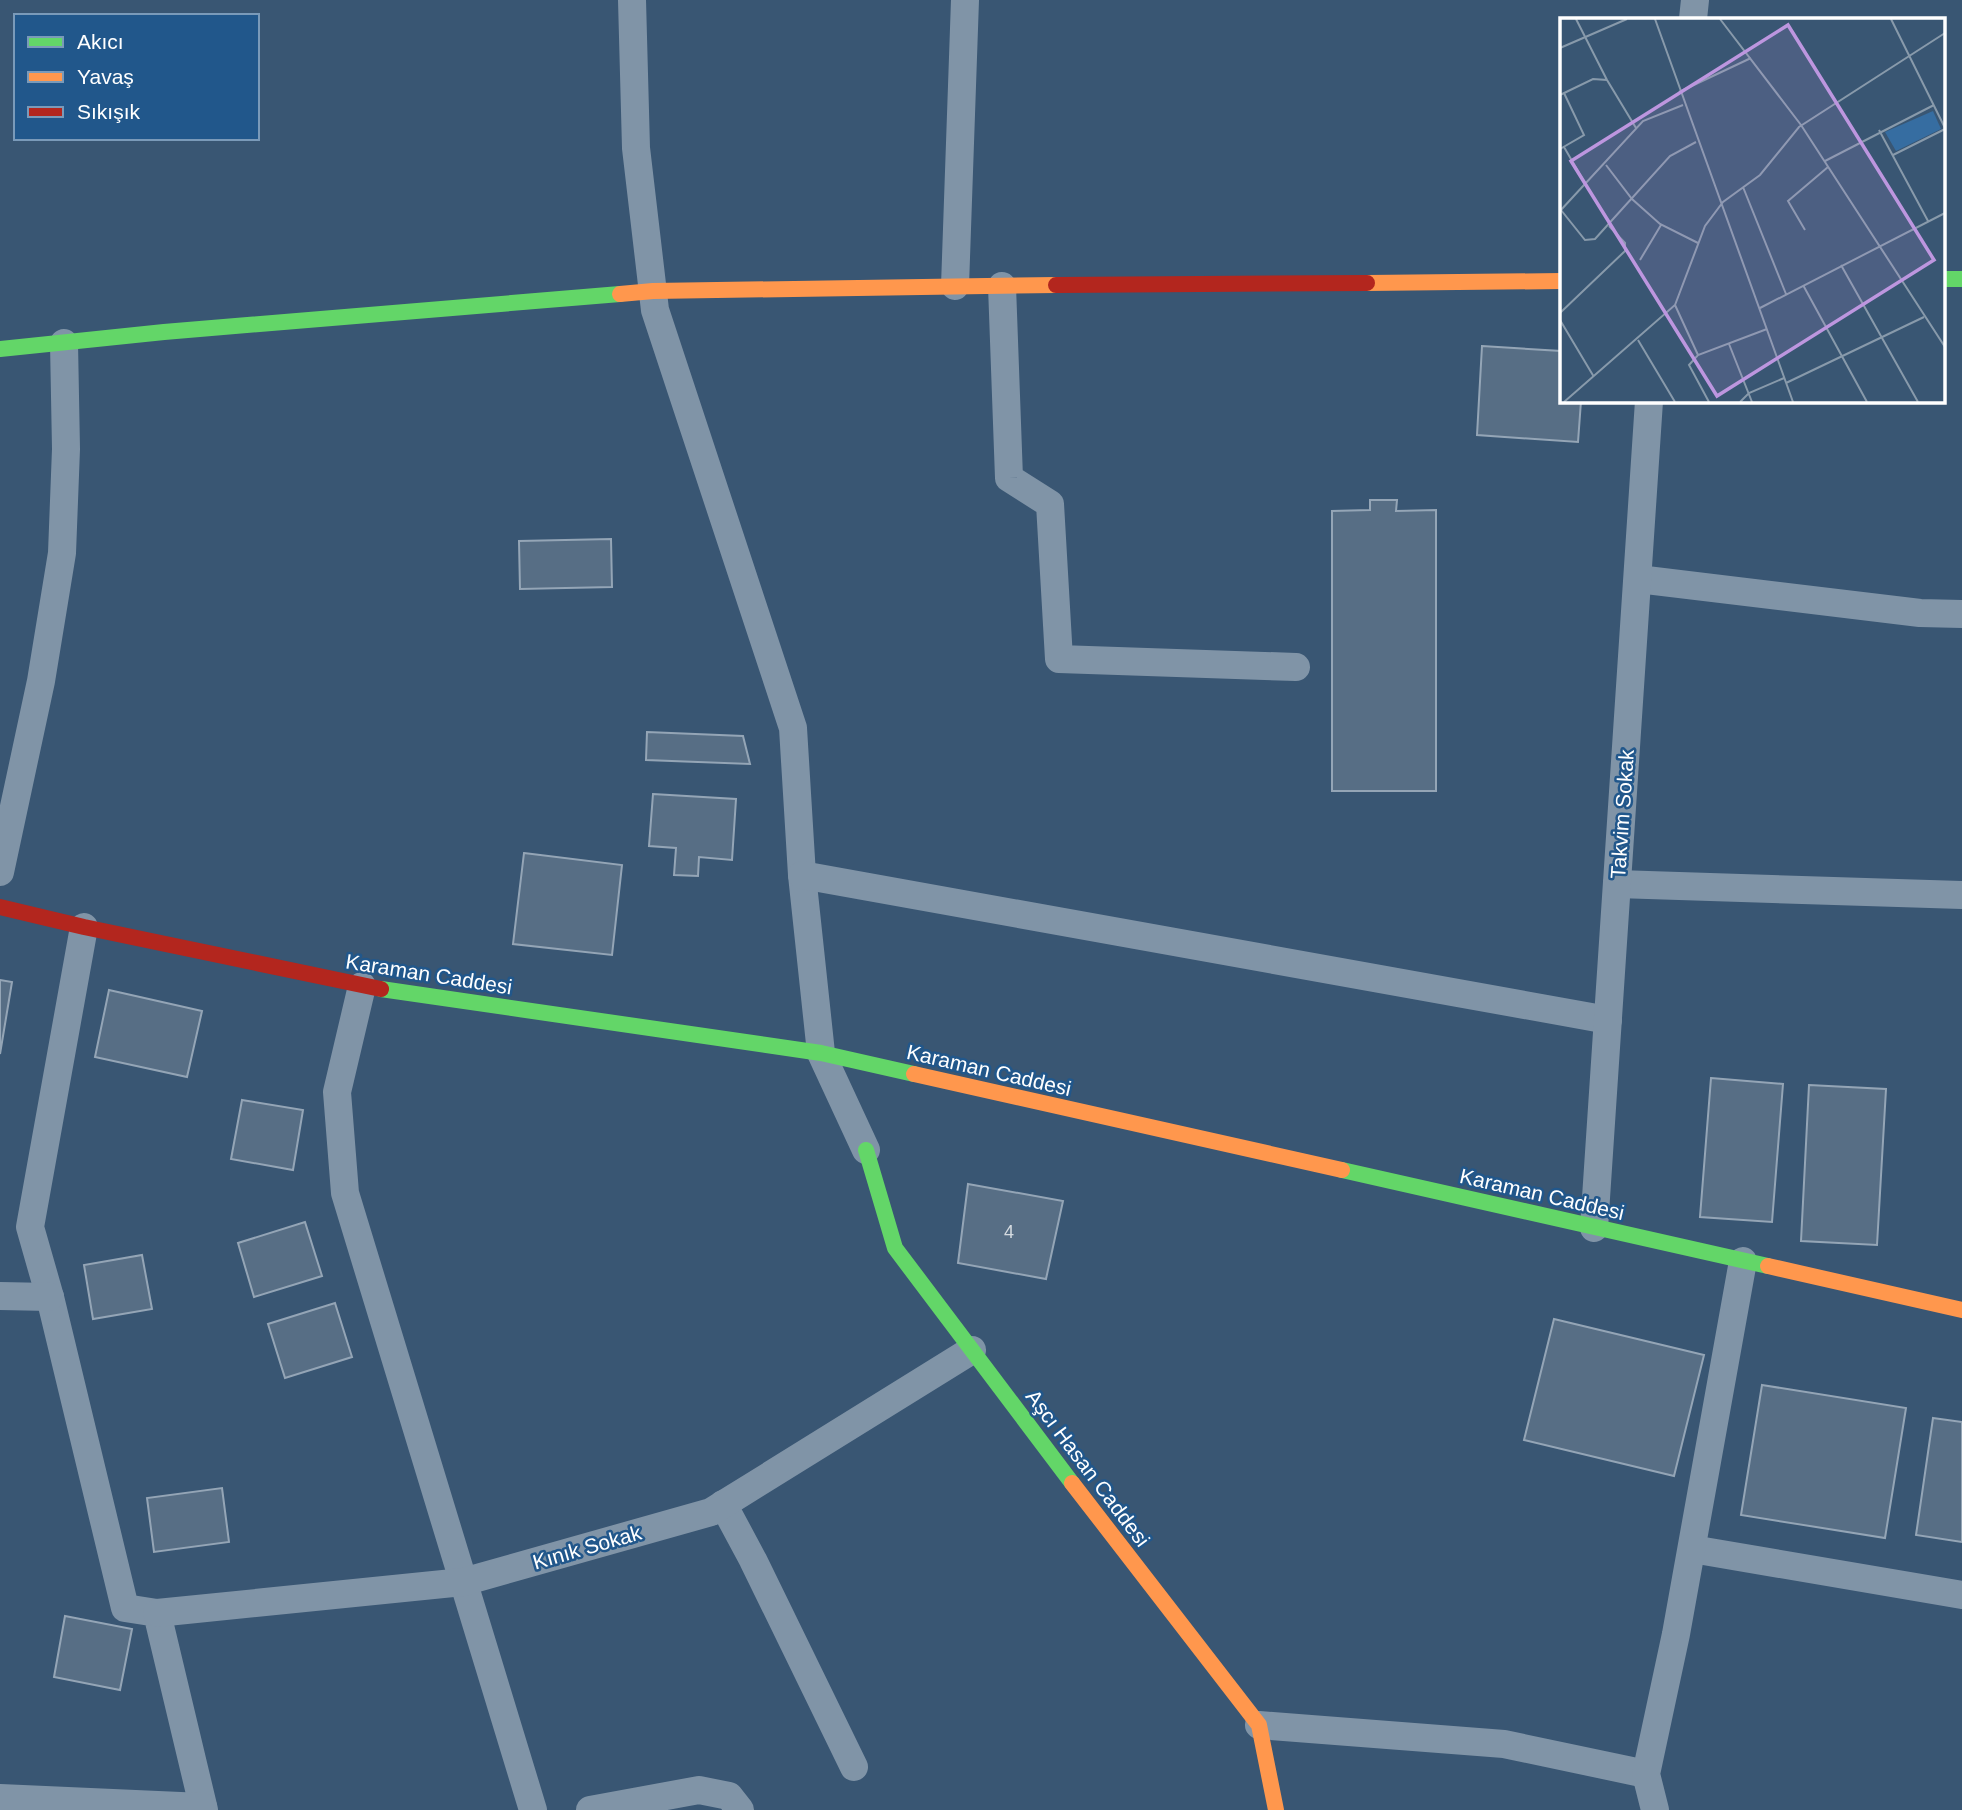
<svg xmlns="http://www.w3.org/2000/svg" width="1962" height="1810" font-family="Arial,sans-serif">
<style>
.building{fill:#576e85;stroke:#94a5b6;stroke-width:2}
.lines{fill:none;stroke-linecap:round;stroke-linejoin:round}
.street{stroke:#8094a7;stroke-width:28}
.fast{stroke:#63d668;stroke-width:16}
.slow{stroke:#ff974d;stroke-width:16}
.jam{stroke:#b3261e;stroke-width:16}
.labels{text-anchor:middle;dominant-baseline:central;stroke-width:5;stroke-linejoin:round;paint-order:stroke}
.number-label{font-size:18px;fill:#d5dbe0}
.street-label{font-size:21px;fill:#fff;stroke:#21578b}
.inset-road{fill:none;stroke:#889aab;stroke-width:2}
.view{fill:#bd96df;fill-opacity:0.15;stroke:#bd96df;stroke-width:3.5}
.inset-edge{fill:none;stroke:#fff;stroke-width:3.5}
</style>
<rect width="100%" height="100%" fill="#395673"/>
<g class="building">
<path d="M 1482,346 L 1561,351 L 1561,401 L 1581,401 L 1578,442 L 1477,435 Z"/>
<path d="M 1370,500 L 1397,500 L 1396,511 L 1436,510 L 1436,791 L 1332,791 L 1332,511 L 1370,510 Z"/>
<path d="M 611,539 L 612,587 L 520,589 L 519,541 Z"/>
<path d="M 647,732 L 743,736 L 750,764 L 646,760 Z"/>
<path d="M 653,794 L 736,799 L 732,860 L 699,857 L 698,876 L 674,875 L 676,848 L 649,846 Z"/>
<path d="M 524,853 L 622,865 L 612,955 L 513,944 Z"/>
<path d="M 0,980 L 12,982 L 0,1054 Z"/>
<path d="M 109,990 L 202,1011 L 187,1077 L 95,1057 Z"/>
<path d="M 1711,1078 L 1783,1084 L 1772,1222 L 1700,1217 Z"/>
<path d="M 1809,1085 L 1886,1089 L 1877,1245 L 1801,1241 Z"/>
<path d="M 242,1100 L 303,1110 L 293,1170 L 231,1159 Z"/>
<path d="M 968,1184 L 1063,1201 L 1046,1279 L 958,1263 Z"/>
<path d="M 305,1222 L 322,1276 L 254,1297 L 238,1243 Z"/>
<path d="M 142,1255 L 152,1309 L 93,1319 L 84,1265 Z"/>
<path d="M 335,1303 L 352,1357 L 285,1378 L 268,1324 Z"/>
<path d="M 1554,1319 L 1704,1355 L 1674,1476 L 1524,1440 Z"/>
<path d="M 1762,1385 L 1906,1408 L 1885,1538 L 1741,1515 Z"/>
<path d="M 1933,1418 L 1962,1422 L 1962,1542 L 1916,1535 Z"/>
<path d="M 222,1488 L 229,1542 L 154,1552 L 147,1498 Z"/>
<path d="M 65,1616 L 132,1629 L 120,1690 L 54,1677 Z"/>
</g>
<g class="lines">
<g class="street">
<path d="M 632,0 L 636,148 L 655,310 L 793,728 L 802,875 L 821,1053 L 866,1150"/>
<path d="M 1693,19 L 1695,0"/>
<path d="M 955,286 L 965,0"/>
<path d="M 1002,286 L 1009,478 L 1050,504 L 1059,659 L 1296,667"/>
<path d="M 1638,579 L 1920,613 L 1962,614"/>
<path d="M 0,872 L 41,681 L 62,553 L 66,449 L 64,343"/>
<path d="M 802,875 L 1608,1020"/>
<path d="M 1617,884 L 1962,895"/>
<path d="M 84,927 L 30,1227 L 50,1297 L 125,1608 L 157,1613 L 204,1810"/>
<path d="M 362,986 L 337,1092 L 345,1193 L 533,1810"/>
<path d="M 1594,1228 L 1649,401"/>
<path d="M 0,1296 L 50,1297"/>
<path d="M 723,1504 L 753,1560 L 854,1767"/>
<path d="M 1692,1549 L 1962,1595"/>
<path d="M 157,1613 L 463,1582 L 711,1512 L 972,1350"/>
<path d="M 1259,1725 L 1504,1744 L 1646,1774"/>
<path d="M 0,1798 L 203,1807"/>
<path d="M 590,1810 L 699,1790 L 729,1796 L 740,1810"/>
<path d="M 1655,1810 L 1646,1774 L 1676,1634 L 1743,1261"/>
</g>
<g class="fast">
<path d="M 1943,279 L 1962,279"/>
<path d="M 0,349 L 164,332 L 620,294"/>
<path d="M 381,989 L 821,1053 L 914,1074"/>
<path d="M 866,1150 L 895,1248 L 1072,1483"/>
<path d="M 1342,1170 L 1768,1266"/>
</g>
<g class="slow">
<path d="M 1367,283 L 1561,281"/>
<path d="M 620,294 L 653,291 L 1056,285"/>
<path d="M 914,1074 L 1342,1170"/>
<path d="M 1768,1266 L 1962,1310"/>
<path d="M 1072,1483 L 1259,1725 L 1276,1810"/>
</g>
<g class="jam">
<path d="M 1056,285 L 1367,283"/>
<path d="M 0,907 L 84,927 L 381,989"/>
</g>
</g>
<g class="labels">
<g class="number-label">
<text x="1009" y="1232">4</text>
</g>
<g class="street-label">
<text transform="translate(1622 814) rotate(-86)">Takvim Sokak</text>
<text transform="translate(429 974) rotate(9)">Karaman Caddesi</text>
<text transform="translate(989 1070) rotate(13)">Karaman Caddesi</text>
<text transform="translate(1542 1194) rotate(13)">Karaman Caddesi</text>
<text transform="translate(1088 1468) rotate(53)">Aşcı Hasan Caddesi</text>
<text transform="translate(587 1547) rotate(-16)">Kınık Sokak</text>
</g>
</g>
<g transform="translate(1560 18)">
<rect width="385" height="385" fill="#395673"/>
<path d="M 373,93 L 381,111 L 336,133 L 325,114 Z" fill="#366da1"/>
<path class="inset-road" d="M 16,1 L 47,62M 95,1 L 233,384M 160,1 L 241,107 L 385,329M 331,1 L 385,110M 0,30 L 67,1M 119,74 L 191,40M 0,77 L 33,61 L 47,62 L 76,110M 319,112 L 368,203M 4,129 L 26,167M 0,131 L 24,117 L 4,75M 333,137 L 385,111M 265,143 L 374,87M 46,147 L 72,181 L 100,206 L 138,225M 183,169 L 226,276M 1,192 L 25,222 L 35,221 L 110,138 L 136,124M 0,193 L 83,103 L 123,87M 245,212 L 228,183 L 268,149M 80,242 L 101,207M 281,247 L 358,384M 243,267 L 307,384M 115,287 L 138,337M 200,290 L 385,195M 0,295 L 65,233 L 65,225 L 49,208M 0,302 L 34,359M 78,322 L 115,384M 169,326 L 192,384M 226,365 L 364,299M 4,384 L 115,287 L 145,208 L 163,184 L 200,157 L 239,109 L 385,15M 149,384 L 129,347 L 138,337 L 207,311M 180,384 L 189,375 L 224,360"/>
<path class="view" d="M 228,7 L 374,242 L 157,378 L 11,143 Z"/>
<rect width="385" height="385" class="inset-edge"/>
</g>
<rect x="14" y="14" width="245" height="126" fill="#21578b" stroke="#7a9ab9" stroke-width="2"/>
<rect x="28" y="37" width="35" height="10" fill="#63d668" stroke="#7a9ab9" stroke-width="2"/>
<text x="77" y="49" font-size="21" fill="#ffffff">Akıcı</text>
<rect x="28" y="72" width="35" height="10" fill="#ff974d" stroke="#7a9ab9" stroke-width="2"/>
<text x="77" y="84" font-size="21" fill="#ffffff">Yavaş</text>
<rect x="28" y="107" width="35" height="10" fill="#b3261e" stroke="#7a9ab9" stroke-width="2"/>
<text x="77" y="119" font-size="21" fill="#ffffff">Sıkışık</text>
</svg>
